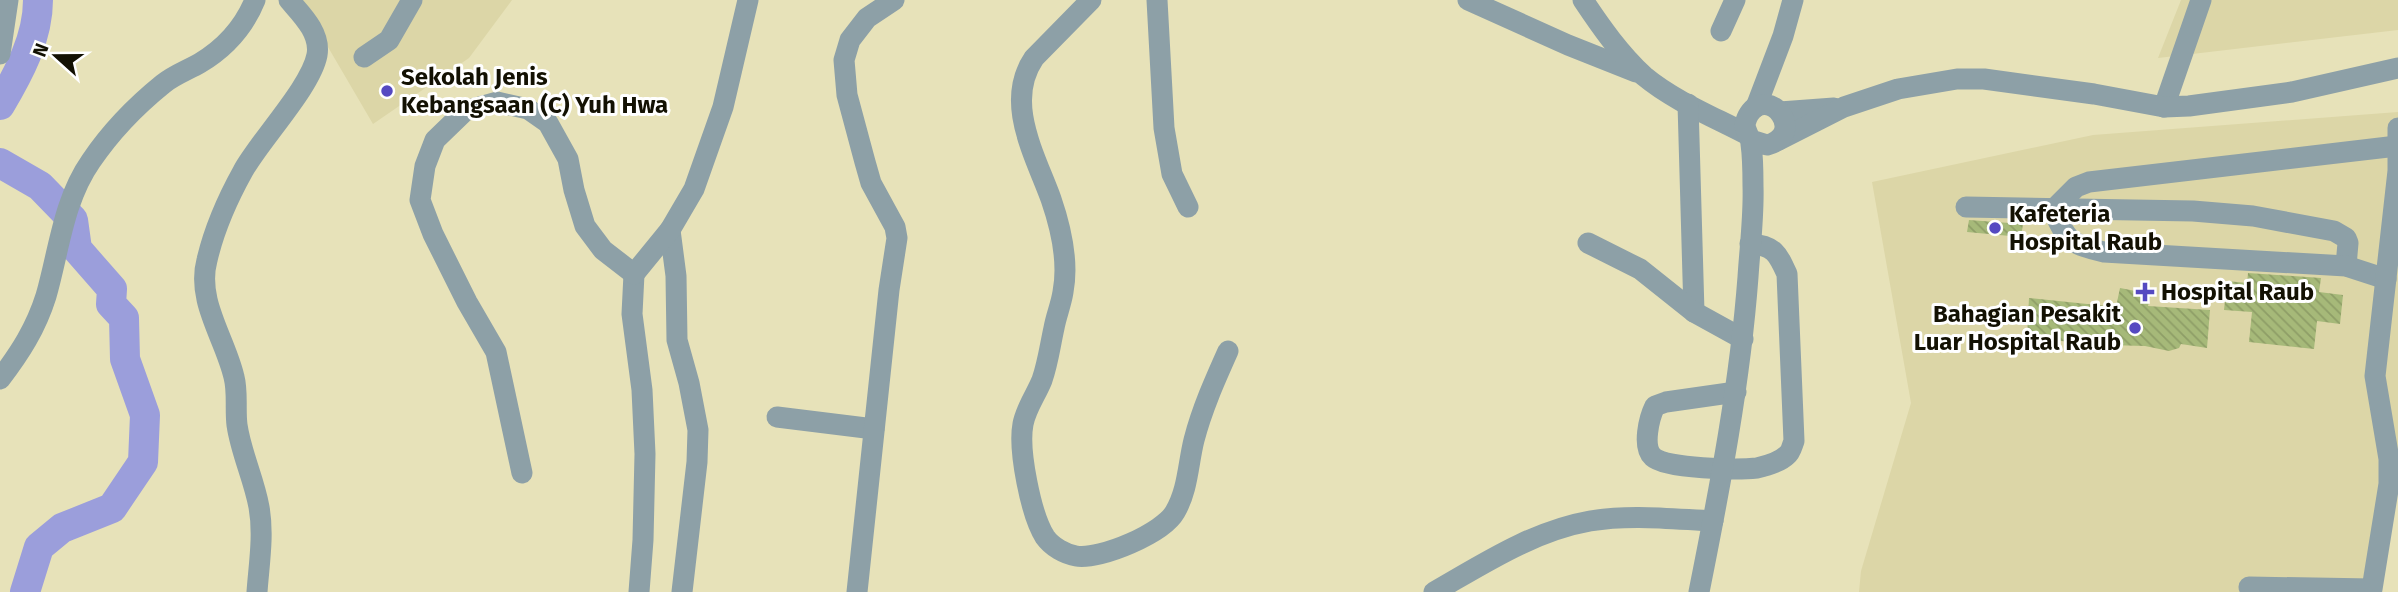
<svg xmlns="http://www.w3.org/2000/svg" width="2398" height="592" font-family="'Fira Sans',sans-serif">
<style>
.built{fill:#dcd6a7}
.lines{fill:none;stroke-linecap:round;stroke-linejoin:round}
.river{stroke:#9b9edb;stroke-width:30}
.building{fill:url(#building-back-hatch)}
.minor{stroke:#8da0a7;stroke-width:21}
.poi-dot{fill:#5549c1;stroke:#fff;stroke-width:2.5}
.labels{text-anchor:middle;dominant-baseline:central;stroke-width:6;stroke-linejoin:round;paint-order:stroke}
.poi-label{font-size:24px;font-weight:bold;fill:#131103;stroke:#fff;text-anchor:start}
</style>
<defs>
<pattern id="building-back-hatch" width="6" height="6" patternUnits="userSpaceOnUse" patternTransform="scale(1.75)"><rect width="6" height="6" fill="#a6b979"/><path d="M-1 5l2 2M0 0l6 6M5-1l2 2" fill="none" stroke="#8e9e67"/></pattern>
</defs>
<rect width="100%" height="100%" fill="#e7e2b9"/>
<g class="built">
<path d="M 294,0 L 512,0 L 469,58 L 373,124 L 311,18 Z"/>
<path d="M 2181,0 L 2398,0 L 2398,30 L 2158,58 Z"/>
<path d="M 2398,112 L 2398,458 L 2379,592 L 1859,592 L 1861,571 L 1911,403 L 1872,182 L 2093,135 Z"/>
</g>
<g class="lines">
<g class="river">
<path d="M 0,105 C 19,73 38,38 38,0"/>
<path d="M 0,163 L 40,186 L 73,220 L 77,249 L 112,289 L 111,304 L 124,318 L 125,359 L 145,415 L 143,462 L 112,508 L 62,528 L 39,547 L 25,592"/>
</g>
</g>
<g class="building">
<path d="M 1969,220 L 2023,224 L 2021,237 L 1967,232 Z"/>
<path d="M 2248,273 L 2321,278 L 2319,292 L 2343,295 L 2340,324 L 2317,321 L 2314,349 L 2249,342 L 2252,312 L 2224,310 L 2227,281 L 2247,283 Z"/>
<path d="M 2120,288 L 2151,294 L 2148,306 L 2210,310 L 2207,348 L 2181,344 L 2179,348 L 2169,351 L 2145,346 L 2107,345 L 2027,338 L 2029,298 L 2116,307 Z"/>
</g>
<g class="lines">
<g class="minor">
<path d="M 1091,0 L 1034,58 C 1004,102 1035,155 1051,199 C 1061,228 1069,261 1063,292 C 1061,305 1056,316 1054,328 C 1050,346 1048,363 1042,380 C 1036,395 1026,408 1023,424 C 1018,450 1031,515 1045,537 C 1052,547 1065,554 1076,556 C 1101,560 1163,533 1175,512 C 1188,490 1188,464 1194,440 C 1202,409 1215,380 1228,351"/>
<path d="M 1157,0 L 1164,128 L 1172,174 L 1188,207"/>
<path d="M 1468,0 L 1568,45 L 1636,72"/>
<path d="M 1583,0 C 1601,27 1620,54 1644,76 C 1674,101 1714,117 1748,135"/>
<path d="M 1721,31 L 1735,0"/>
<path d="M 0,54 L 8,0"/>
<path d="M 364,57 L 389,40 L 412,0"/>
<path d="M 1688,104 L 1694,312"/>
<path d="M 1756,107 L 1783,36 L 1793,0"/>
<path d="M 2164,107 L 2201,0"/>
<path d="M 1780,112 L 1834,108"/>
<path d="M 1779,140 L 1844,107 L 1898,89 L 1957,79 L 1984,79 L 2094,94 L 2164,107 L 2189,106 L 2292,92 L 2398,68"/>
<path d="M 1966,207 L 2193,211 L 2253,216 L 2334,231 L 2346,238 L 2348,243 L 2346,266"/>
<path d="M 670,230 L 676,276 L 677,340 L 689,383 L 698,430 L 697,462 L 682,592"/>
<path d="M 1588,243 L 1640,269 L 1694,312 L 1743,339"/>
<path d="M 634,274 L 632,314 L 642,390 L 645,454 L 643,540 L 639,592"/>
<path d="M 2386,279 L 2346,266 L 2104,252 C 2070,244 2067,241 2053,210 L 2076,187 L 2089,182 L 2397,146"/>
<path d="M 0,379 C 20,353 36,328 46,296 C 59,251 63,201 91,161 C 110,133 137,105 163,84 C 174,75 188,70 200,63 C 225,48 244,27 255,0"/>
<path d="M 1736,392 L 1666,402 L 1655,406 C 1649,418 1642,447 1653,457 C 1666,469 1738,470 1757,468 C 1766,466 1780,462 1787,455 C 1791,452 1792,446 1794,441 L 1787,274 C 1778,254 1774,245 1750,244"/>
<path d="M 777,417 L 874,429"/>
<path d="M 522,473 L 496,352 L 467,302 L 433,234 L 420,200 L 425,166 L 435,140 L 465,111 L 497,102 L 528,109 L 548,123 L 568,159 L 574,190 L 585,226 L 603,250 L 634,274 L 670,230 L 694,189 L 723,107 L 748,0"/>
<path d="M 2249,587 L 2372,589 L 2389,484 L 2389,459 L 2375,376 L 2398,171 L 2398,128"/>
<path d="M 257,592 C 259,564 264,535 259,507 C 254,479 241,453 237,425 C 235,409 238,392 234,377 C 225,338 196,301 207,260 C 214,230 228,198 243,171 C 260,140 311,87 317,55 C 321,33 301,14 289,0"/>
<path d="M 857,592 L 889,290 L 897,238 L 895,227 L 871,183 L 865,162 L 847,95 L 844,60 L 850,40 L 867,18 L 894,0"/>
<path d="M 1434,592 C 1483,564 1533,531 1590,521 C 1630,514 1672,519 1713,521"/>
<path d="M 1699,592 C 1720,487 1740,383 1748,277 C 1750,246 1754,216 1753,186 C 1753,172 1753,158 1751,144 C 1751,137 1745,132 1745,124 C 1746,120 1747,117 1749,114 C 1769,84 1808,134 1767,145 L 1751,140"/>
</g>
</g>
<g class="poi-dot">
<circle cx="387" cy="91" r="7"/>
<circle cx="1995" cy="228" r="7"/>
<path d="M2141.5 281.5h7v7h7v7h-7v7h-7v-7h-7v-7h7z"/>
<circle cx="2135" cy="328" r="7"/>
</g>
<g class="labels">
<g class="poi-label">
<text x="401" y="77">Sekolah Jenis<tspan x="401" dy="28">Kebangsaan (C) Yuh Hwa</tspan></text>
<text x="2009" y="214">Kafeteria<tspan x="2009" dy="28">Hospital Raub</tspan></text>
<text x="2161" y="292">Hospital Raub</text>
<text x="2121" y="314" text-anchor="end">Bahagian Pesakit<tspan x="2121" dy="28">Luar Hospital Raub</tspan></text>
</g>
</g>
<g transform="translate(56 56) rotate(291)" stroke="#ffffff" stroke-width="5" paint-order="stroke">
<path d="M0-5L12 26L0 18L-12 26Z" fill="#131103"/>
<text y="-10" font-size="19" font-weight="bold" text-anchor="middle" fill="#131103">N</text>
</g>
</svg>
